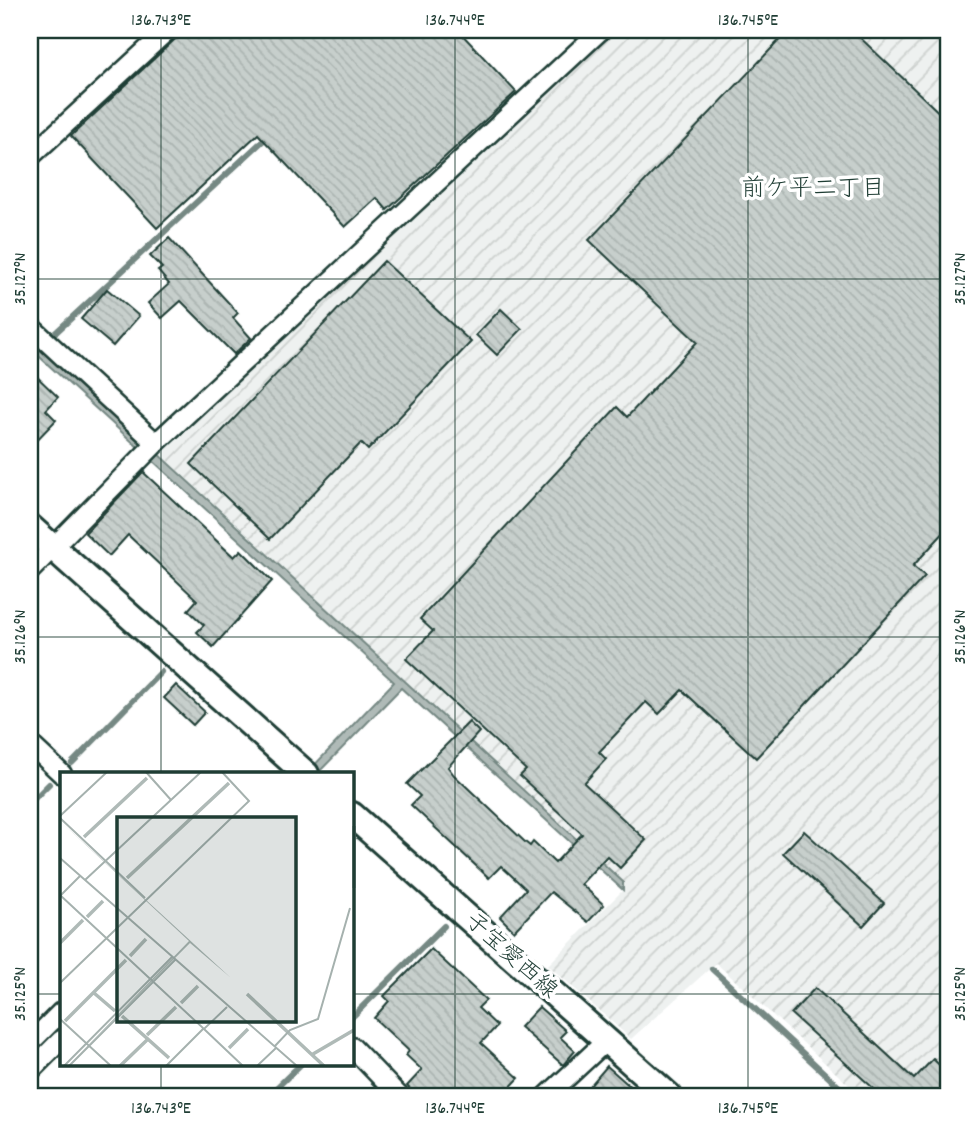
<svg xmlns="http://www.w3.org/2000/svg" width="978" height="1126" font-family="Dekko,'Klee One',sans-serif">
<defs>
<pattern id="industrial-furrows" width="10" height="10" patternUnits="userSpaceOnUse" patternTransform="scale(1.75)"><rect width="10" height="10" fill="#eef1f0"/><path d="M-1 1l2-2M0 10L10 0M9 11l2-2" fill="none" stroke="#ccd0ce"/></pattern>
<pattern id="building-back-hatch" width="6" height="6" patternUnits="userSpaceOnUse" patternTransform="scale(1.75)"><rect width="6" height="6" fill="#c7cfcc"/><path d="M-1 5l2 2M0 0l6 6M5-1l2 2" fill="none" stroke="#aab3b0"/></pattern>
</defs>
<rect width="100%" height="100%" fill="#fff"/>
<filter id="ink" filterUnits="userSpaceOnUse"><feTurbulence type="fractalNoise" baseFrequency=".0143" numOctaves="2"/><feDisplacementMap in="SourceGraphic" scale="14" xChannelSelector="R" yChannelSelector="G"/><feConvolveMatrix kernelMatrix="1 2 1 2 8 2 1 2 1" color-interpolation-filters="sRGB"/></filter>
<g filter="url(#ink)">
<path fill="url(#industrial-furrows)" d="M616,30h332v1066h-87l-145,-133 -85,76 -83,-74 75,-75v-8l-464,-429z"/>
<path fill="#afbab7" stroke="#758883" stroke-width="2" d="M30,336l593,546v8l-222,-202 -84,86h-11l88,-92 -364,-334z"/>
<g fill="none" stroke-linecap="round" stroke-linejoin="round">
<g stroke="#758883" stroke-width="6">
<path d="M53,335l215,-199"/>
<path d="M72,763l89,-91"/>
<path d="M30,803l19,-19"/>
<path d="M712,969l137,127"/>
<path d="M352,1017l92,-91"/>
<path d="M268,1096l32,-31"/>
</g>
</g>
<g fill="url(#building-back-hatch)" stroke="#1f3d34" stroke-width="2">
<path d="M185,30h273l58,62 -129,118 -10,-12 -32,29 -87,-93 -101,94 -86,-92z"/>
<path d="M789,30h63l96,91v407l-35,38 12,10 -169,182 -74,-68 -23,24 -13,-12 -47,50 7,7 -22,24 62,57 -26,28 -13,-12 -26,28 23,21 -16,17 -37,-30 -37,39 -14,-14 26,-28 -25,-23 -12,12 -78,-73 9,-9 -13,-12 62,-62 10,10 -31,35 6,8 71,67 5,4 3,-4 22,21 27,-29 -62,-58 6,-6 -120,-111 27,-28 -13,-12 197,-212 10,10 70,-75 -108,-102z"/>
<path d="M169,238l69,75 -5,5 18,20 -17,16 -53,-53 -19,17 -14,-15 21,-19 -11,-13 4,-3 -12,-12z"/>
<path d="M384,261l87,81 -103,108 -7,-7 -91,96 -79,-75z"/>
<path d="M107,289l32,27 -26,30 -32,-27z"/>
<path d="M501,309l21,20 -25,26 -21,-20z"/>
<path d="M30,370l28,27 -12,13 10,10 -26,27z"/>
<path d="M143,472l91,85 7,-7 31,31 -59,66 -16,-15 7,-7 -16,-15 9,-10 -69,-65 -19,21 -24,-23z"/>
<path d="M176,685l29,27 -12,13 -29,-27z"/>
<path d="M804,831l80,72 -21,23 -80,-73z"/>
<path d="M431,949l55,51 -8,8 19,18 -16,17 38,35 -17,18h-85l-10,-10 15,-16 -16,-15 3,-4 -35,-33 15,-17 -5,-5z"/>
<path d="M815,988l99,91 19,-20 15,14v23h-66l-91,-82z"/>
<path d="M539,1007l27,24 -6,6 15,14 -12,14 -43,-38z"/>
<path d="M607,1066l34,30h-41l-11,-9z"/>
</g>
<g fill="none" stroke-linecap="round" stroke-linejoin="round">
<defs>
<g id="minor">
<path d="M30,157l138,-127"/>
<path d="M30,326l126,117"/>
<path d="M30,571l126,-128 445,-413"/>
<path d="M30,744l32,30"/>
<path d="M30,1043l31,-31"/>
<path d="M352,1047l47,49"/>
<path d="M30,1071l31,-31"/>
<path d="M547,1096l58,-54"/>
</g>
<g id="secondary">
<path d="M30,527l276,247"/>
<path d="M352,815l317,281"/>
</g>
</defs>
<use href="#minor" stroke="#1f3d34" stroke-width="23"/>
<use href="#secondary" stroke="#1f3d34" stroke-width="30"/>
<use href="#minor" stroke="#fff" stroke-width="18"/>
<use href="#secondary" stroke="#fff" stroke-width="24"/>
</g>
</g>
<path fill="none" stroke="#1f3d34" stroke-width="2" stroke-opacity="0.45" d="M161,30v744M455,30v1066M748,30v1066M30,279h918M30,637h918M30,994h31M352,994h596M161,1065v31"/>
<g text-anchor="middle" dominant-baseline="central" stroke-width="7" stroke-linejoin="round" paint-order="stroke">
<g font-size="23" fill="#1f3d34" stroke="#fff">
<text transform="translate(510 957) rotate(42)">子宝愛西線</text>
</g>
<g font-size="24" fill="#1f3d34" stroke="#fff">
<text x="813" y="190">前ケ平二丁目</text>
</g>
</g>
<g transform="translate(60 772)">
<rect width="294" height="294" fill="#fff"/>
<path d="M0,49l171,157 -41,-35 -122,123 121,-125z" fill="#afbab7"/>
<path fill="none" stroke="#afbab7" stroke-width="3.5" d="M294,54v62M24,65l63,-59M67,106l102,-95M27,145l16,-16M0,171l23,-23M70,184l16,-17M34,221l21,18M187,222l77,72M121,231l17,-17M62,244l47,42M5,249l61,-61M87,263l29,-28M169,276l19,-19M253,282l41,-24M60,294l27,-26"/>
<path fill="none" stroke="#a5b1ae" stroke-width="2" d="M86,0l25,28M0,44l47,-44M0,46l85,80M0,86l237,208M25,108l116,-108M0,123l144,134 23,-22M0,124l20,-20M0,211l189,-182 -27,-29M0,247l51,47M144,257l39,37M214,275l16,-17 28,-11 32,-111M4,294l108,-109M9,294l106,-106M106,294l37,-37M197,294l19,-18"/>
<path fill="#1f3d34" fill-opacity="0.15" stroke="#1f3d34" stroke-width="3.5" d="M57,45h179v205h-179z"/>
<rect width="294" height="294" fill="none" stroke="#1f3d34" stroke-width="3.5"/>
</g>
<rect width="978" height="1126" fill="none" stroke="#fff" stroke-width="77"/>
<rect x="38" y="38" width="902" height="1050" fill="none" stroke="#1f3d34" stroke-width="2.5"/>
<g font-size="18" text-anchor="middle" fill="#1f3d34">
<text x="161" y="25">136.743°E</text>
<text x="455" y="25">136.744°E</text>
<text x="748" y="25">136.745°E</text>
<text transform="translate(19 279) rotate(-90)" y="6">35.127°N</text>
<text transform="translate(959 279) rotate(-90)" y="6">35.127°N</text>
<text transform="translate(19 637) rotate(-90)" y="6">35.126°N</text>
<text transform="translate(959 637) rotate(-90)" y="6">35.126°N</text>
<text transform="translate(19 994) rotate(-90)" y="6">35.125°N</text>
<text transform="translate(959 994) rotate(-90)" y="6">35.125°N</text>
<text x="161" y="1113">136.743°E</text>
<text x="455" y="1113">136.744°E</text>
<text x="748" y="1113">136.745°E</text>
</g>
</svg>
